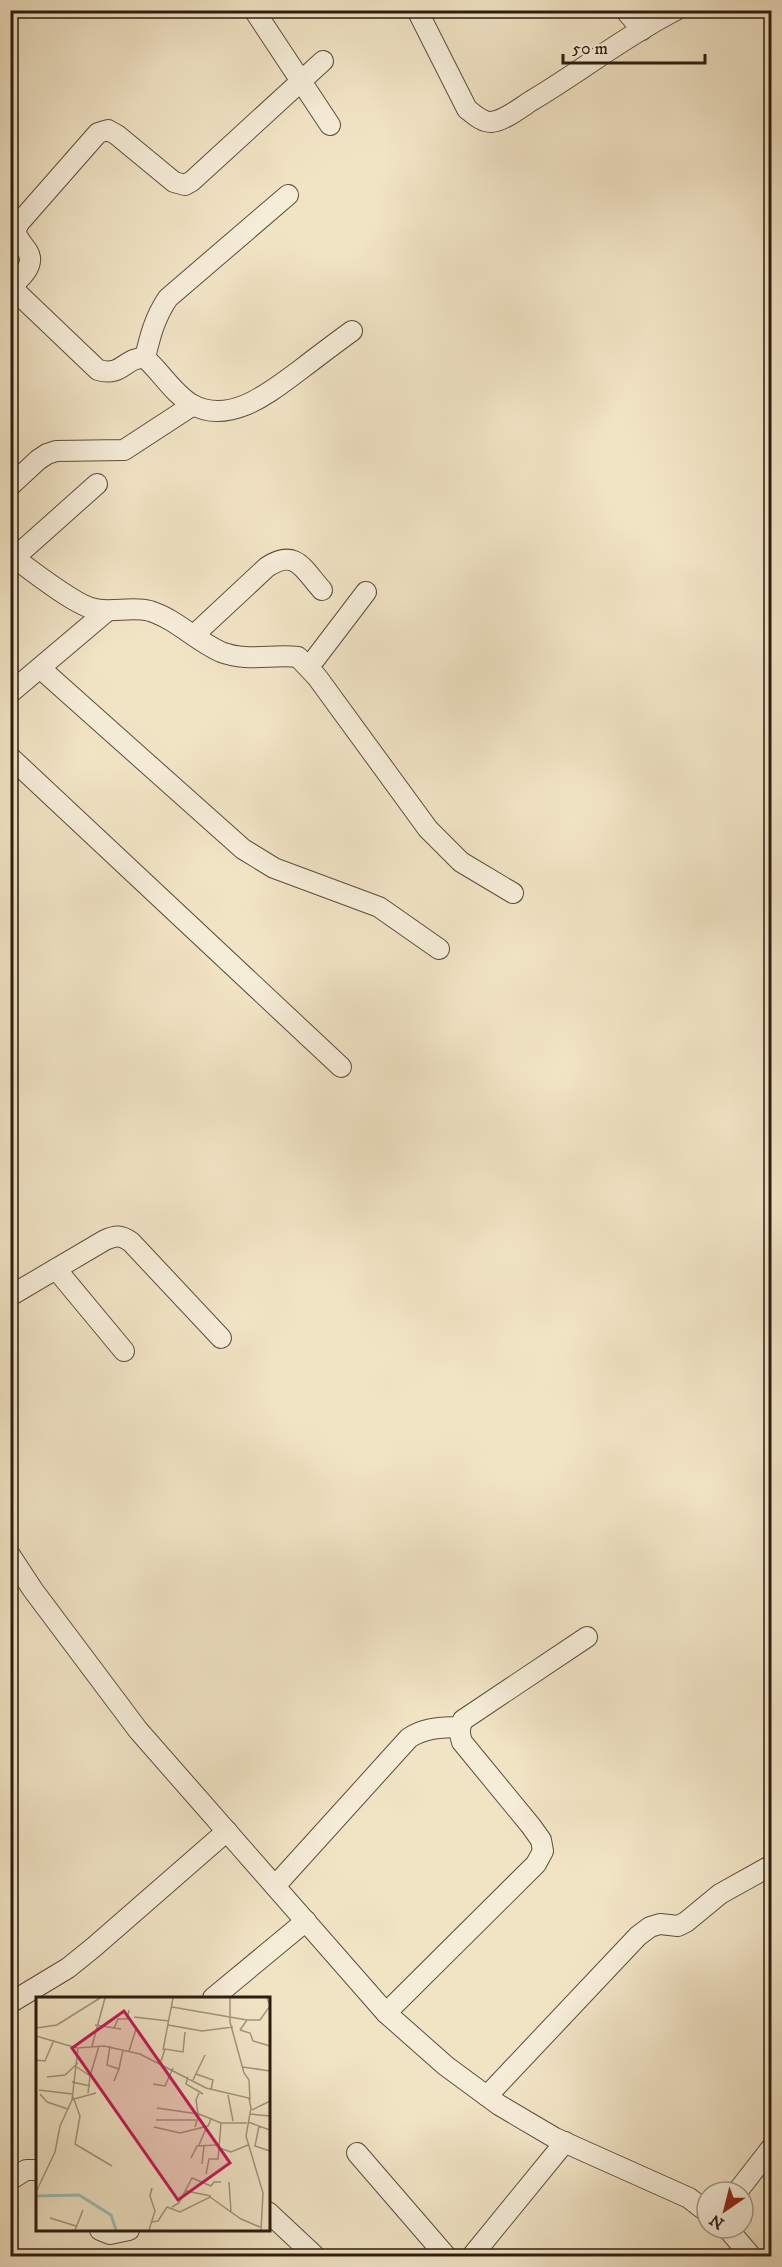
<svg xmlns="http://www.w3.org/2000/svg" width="782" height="2267" font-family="'IM FELL DW Pica',serif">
<rect width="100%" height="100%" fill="#f1e4c5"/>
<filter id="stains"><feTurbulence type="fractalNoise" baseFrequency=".00333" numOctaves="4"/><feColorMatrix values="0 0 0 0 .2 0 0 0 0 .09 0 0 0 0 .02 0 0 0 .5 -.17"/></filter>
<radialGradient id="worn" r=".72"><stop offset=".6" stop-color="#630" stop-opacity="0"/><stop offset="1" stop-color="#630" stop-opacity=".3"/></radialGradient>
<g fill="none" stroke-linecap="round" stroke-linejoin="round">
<defs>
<g id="street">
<path d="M254,10l76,115"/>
<path d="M417,10l50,99c7,5 14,13 24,13 13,-1 29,-14 40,-21 49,-29 94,-65 145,-91"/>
<path d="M625,10l17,20"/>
<path d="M11,287l87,83c25,7 26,-13 47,-12 16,14 28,35 46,46 39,22 79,-12 109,-34 17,-13 34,-26 52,-39"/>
<path d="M10,288c9,-9 26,-22 18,-36 -5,-8 -10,-12 -13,-21l4,-8 79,-90 10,-3 9,5 57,47 11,3 7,-4 131,-120"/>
<path d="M145,358c5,-22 10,-41 23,-60l120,-103"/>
<path d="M10,486l28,-26 9,-6 9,-3 68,-1 69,-45"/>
<path d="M10,555c19,13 65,51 85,54 18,4 37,-3 55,2 26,8 46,30 71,41 26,10 51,2 77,5l19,20 111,152 33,33 52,31"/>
<path d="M14,558l83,-74"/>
<path d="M194,635l73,-68c29,-19 36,2 55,23"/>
<path d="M308,665l7,-6 51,-67"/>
<path d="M40,668l203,181 31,19 105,39 60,42"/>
<path d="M10,693l97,-82"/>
<path d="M10,757l331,310"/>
<path d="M56,1269l68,82"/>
<path d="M10,1296l95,-56c11,-5 16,-5 26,2l90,96"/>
<path d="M10,1555l23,35 105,140 248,283 60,53 53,39 56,33 134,60 18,14"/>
<path d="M275,1886l134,-148c16,-11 32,-10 51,-11"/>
<path d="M213,1998l93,-77"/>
<path d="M10,2003l58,-35 26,-21 133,-116"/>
<path d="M386,2013l150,-149 7,-13 -2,-11 -10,-14 -69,-84c-3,-9 -3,-14 1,-22l124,-83"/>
<path d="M487,2096l151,-160 12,-9 10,-3 18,2 8,-4 34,-28 52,-29"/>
<path d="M357,2153l89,103"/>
<path d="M10,2180l16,-10h12"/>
<path d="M737,2192l35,-45"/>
<path d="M268,2212l47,44"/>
<path d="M727,2228l24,28"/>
<path d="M100,2230l10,4 19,-4"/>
<path d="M472,2256l93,-114"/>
</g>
</defs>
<use href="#street" stroke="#5d4e3c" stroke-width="22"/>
<use href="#street" stroke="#f6edd9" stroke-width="20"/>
</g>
<g transform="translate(36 1997)">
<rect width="234" height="234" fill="#f1e4c5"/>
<path fill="none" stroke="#9bbeb9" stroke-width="3" d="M0,199l43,-1 32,20 5,15"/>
<path fill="none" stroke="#a2947c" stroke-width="1.5" d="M194,1v24l14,51 5,7 1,20M136,10l75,13M98,20l35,4M59,28l26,4M132,28l34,6 31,-4M0,31l21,-3 43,-27M78,31l4,-9h9l2,-9M204,33l7,-10h13l10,-14 -3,-8M204,33l10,3 3,8 17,5M0,39l41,12 27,-2 36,8 66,34 43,10 2,10 -5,28 17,57 -2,37M56,49l13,-48M74,49l-3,19 12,4 -5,12M127,53l10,-52M93,54l7,-22M0,63l9,1 9,-21M125,64l4,-12 18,3 2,-20M41,70l13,9 -2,17M207,70l27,4M83,72l4,-19M160,77l17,6 -2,10M54,79l9,-30M11,80l18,-2 13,-12M152,80l-2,7 17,10M157,83l12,-25M36,85l18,4M117,87l12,2 8,-18M3,93l33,4M4,97l7,8 21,7M192,98l5,26M37,100l7,19 -5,28 37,22M38,102l22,-6M121,111l41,6M216,113l18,-9M162,117l-2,-14 3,-7M214,117l20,2M120,123h40M212,125l22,8M223,129l-4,20 15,5M118,130l26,6 28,-7 3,-7M159,130l4,-13 22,9h26M163,148l8,-19M183,151l12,4 17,-7M155,161l6,-12 19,-1M166,167l2,-18M170,177l3,-15h9l3,-36M193,185l2,30M150,194l25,5M0,195l19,-40 5,-26 12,-26 6,-52M136,210l7,-4 13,-25 19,8 3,-4h7M14,221l26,8M116,225l6,-1 9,-14 13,5 30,-15 31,22 19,8M39,233l8,-20M113,233l6,-19 -5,-15 2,-8"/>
<path fill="#c2185b" fill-opacity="0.15" stroke="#c2185b" stroke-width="3" d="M88,14l106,152 -52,37 -106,-152z"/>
<rect width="234" height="234" fill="none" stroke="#2c1c0f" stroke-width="3"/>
</g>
<rect width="782" height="2267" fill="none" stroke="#f1e4c5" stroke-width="36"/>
<rect x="12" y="12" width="758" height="2243" fill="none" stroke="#2c1c0f" stroke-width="3"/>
<rect x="18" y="18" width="746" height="2231" fill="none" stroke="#2c1c0f" stroke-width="1.5"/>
<g transform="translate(725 2210) rotate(215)"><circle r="28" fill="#f6edd9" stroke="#a59988" stroke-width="1.5"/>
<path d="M0-4.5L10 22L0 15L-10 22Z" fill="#8f2418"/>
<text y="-9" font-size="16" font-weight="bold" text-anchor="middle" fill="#2c1c0f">N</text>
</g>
<path d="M563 54v9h142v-9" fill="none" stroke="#2c1c0f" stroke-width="3"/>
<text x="572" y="54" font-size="18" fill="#2c1c0f" stroke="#f6edd9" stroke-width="4.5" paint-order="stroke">50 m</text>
<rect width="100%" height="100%" filter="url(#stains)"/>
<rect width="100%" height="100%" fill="url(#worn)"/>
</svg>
